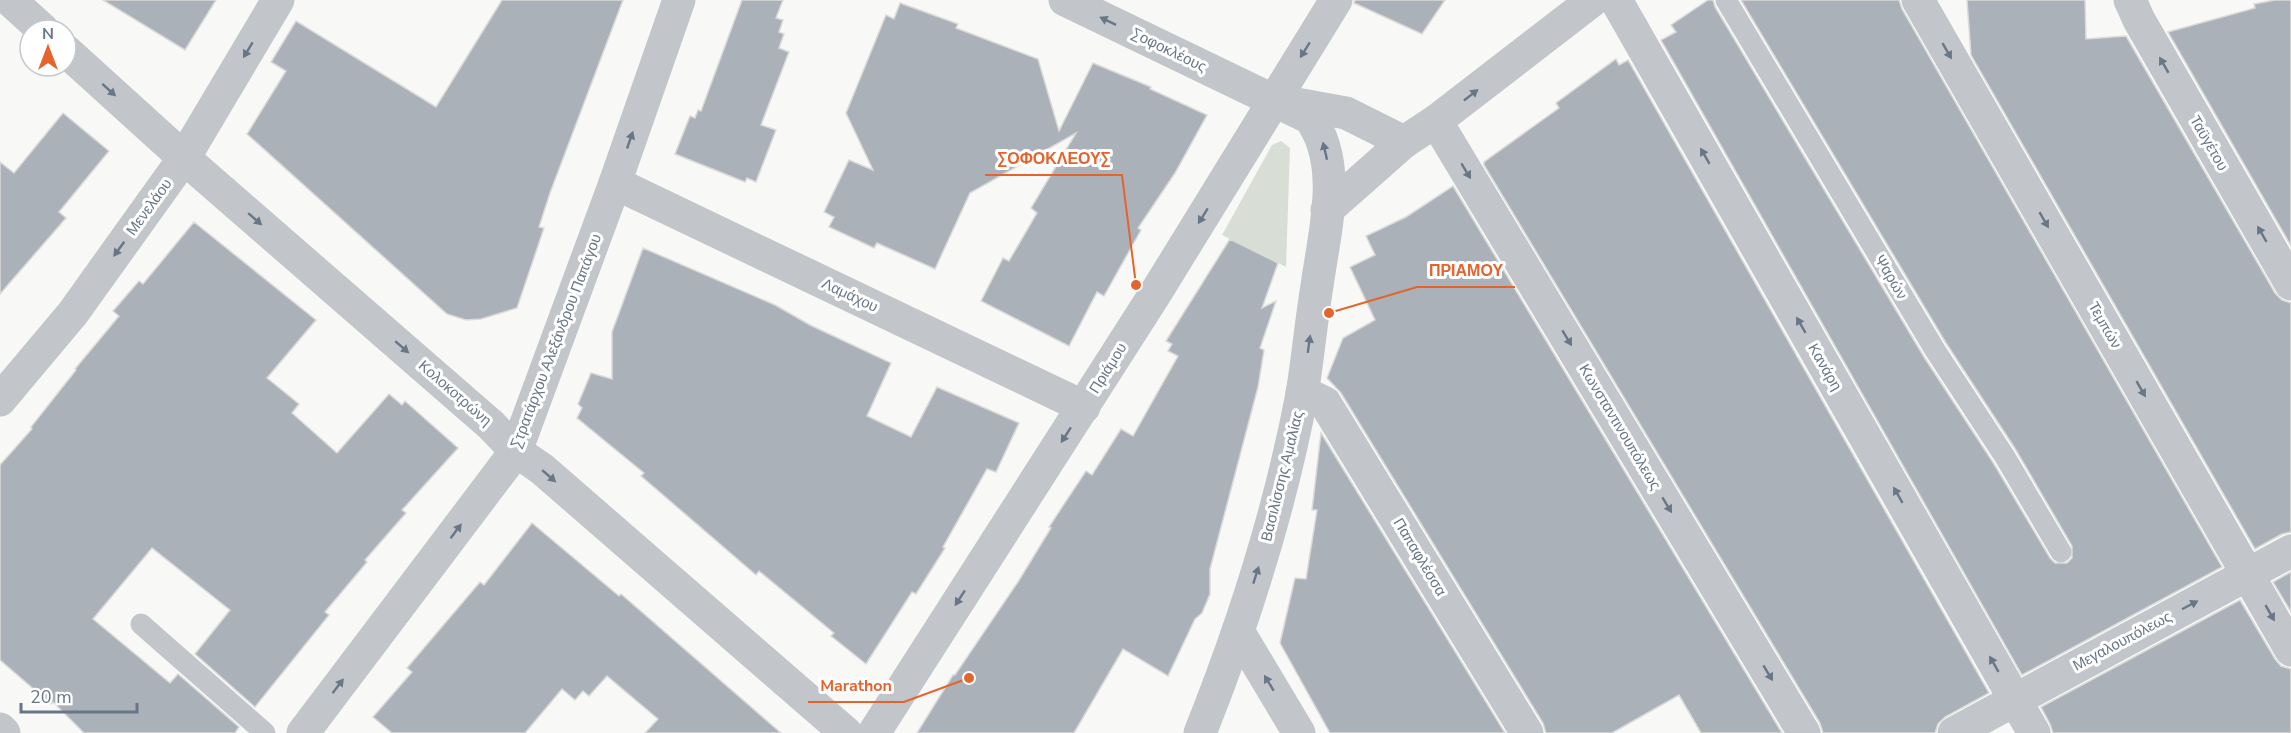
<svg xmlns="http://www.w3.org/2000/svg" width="2291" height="733" font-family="'Nunito Sans',sans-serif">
<rect width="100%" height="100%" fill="#f8f9f6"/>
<path fill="#d8ded5" d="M1281,141l9,7 -4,119 -64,-32 50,-90z"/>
<g fill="#aab1b8" stroke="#dadad8" stroke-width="1.5">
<path d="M103,0h113l-31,50z"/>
<path d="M502,0h121l-73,193 -11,34 5,1 -27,80 -36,11 -15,1 -19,-6 -200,-180 39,-63 -15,-9 25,-41 140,86z"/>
<path d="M742,0h41l-7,18 7,2 -4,12 5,2 -5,14 10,4 -28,73 15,5 -20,52 -9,-4 -2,4 -70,-28 15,-38 5,2 3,-8 3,1z"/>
<path d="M1355,0h90l-23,34 -68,-31z"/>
<path d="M1708,0h5l2,7 209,350 70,107 56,94 5,5h12l5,-5v-12l-56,-96 -70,-107 -205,-343h158l3,9 320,558 -200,108 -361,-635 15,-8 -5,-7z"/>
<path d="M1967,0h118l1,39 40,-3 149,257 7,7 9,3v229l-9,2 -27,15 -284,-494z"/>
<path d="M2275,0h16v246l-123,-214 87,-24 -1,-4z"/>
<path d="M900,3l58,21 -2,4 82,31 21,72 34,-68 58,24 -1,2 57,26 -32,58 -37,55 3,2 -37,66 -7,-4 -28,54 -88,-45 22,-43 6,3 28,-48 -6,-5 45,-75 -106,60 -35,76 -58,-26 -3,5 -45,-21 5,-10 -10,-5 25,-52 24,10 -27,-57 40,-98 8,4z"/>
<path d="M1616,59l3,6 9,-5 361,633 -44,24 -7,7 -3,9h-112l-3,-10 -336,-558v-3l75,-54 -3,-5z"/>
<path d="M63,113l46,38 -50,61 7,6 -66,76v-132l14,11z"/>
<path d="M1453,186l329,547h-81l-22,-38 -67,38h-66l-3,-10 -202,-330 -14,-15 16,-40 32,-18 -25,-53 25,-12 -9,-19 40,-19z"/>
<path d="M194,222l122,98 -49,58 32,26 -7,9 45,40 52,-59 13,11 3,-4 53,47 -56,62 4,3 -41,47 2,2 -42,50 4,3 -74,92 -60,-53 35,-44 -78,-62 -59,71 77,64 8,-9 61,53 -4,6h-151l-31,-31 -2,2 -51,-44v-195l32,-36 -1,-2 45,-57 -1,-1 44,-53 -6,-5 26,-30 4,3z"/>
<path d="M1230,239l48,24 -16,45 14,-7 -16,47 4,2 -6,37 -48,182v25l-8,19 -7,6 -27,57 -45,-27 -49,84h-157l36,-58h2l63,-93 33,-54 -2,-1 37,-56 6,4 29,-46 12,7 45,-80 -10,-5 4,-7 -6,-3z"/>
<path d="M643,248l132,57 35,20 81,38 -24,53 44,21 26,-50 82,36 -23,49 -9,-3 -44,78 2,1 -29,46 -4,-2 -46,72 -35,-28 3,-3 -75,-62 -3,4 -115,-99 3,-3 -67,-55 5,-10 -4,-4 13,-31 21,6v-47z"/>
<path d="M1321,433l184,300h-175l-50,-90 15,-65 11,1 11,-69h-5z"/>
<path d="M532,523l87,73 2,-2 160,139h-136l13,-14 -51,-43 -18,20 -6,-5 -8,9 -13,-11 -37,44h-133l-19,-16 39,-45 -5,-4 73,-86 4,3z"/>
<path d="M2291,572v40l-18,-30z"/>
<path d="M2240,600l35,59 6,7 10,3v64h-238l-3,-9 -9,-17z"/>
</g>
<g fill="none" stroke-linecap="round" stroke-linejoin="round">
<g stroke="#c2c5ca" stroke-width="21">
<path d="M1726,0l209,350 70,107 56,95"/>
<path d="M141,624l124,109"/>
</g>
<g stroke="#c2c5ca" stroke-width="33">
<path d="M10,0l33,30"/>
<path d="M1065,0l245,118c34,47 14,115 7,168 -6,36 -9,72 -15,108 -22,116 -58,229 -102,339"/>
<path d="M1616,0l418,733"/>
<path d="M1918,0l373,650"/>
<path d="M2130,0l9,20 152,264"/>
<path d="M66,51l118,107 307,267 25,26 26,18 304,264"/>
<path d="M1436,121l368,612"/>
<path d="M615,183l469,224"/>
<path d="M1327,210l77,-68 32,-21 157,-121"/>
<path d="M1302,392l23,11 202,330"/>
<path d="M0,400l73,-87 111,-155 94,-158"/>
<path d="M1238,631l61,102"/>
<path d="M0,729l4,4"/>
<path d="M1954,733l337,-182"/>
</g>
<g stroke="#c2c5ca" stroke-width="33">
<path d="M1274,100l72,13 58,29"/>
<path d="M303,733l213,-282 99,-268 64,-183"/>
<path d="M874,733l281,-439 181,-294"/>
</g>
</g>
<defs><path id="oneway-solid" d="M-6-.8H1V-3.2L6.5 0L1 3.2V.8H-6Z" transform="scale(1.5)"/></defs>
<g fill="#687787">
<use href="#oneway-solid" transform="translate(1108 21) rotate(-154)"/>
<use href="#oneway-solid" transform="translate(248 50) rotate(121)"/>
<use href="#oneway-solid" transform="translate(1305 50) rotate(122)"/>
<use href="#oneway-solid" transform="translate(1947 51) rotate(60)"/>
<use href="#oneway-solid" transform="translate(2164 65) rotate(-120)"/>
<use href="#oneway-solid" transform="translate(109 90) rotate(42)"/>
<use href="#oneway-solid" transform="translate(1471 95) rotate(-38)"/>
<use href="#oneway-solid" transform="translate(630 140) rotate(-71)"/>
<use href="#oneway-solid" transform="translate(1325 151) rotate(-103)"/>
<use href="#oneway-solid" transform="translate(1705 156) rotate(-120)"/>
<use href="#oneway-solid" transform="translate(1466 171) rotate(59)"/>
<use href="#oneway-solid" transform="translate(1203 216) rotate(122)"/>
<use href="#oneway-solid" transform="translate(255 219) rotate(41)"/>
<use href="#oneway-solid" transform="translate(2044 220) rotate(60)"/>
<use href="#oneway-solid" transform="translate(2262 234) rotate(-120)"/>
<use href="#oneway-solid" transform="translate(119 249) rotate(126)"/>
<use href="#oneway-solid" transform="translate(1801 325) rotate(-120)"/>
<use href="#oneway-solid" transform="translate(1567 338) rotate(59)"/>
<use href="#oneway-solid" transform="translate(1309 344) rotate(-82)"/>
<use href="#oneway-solid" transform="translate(402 347) rotate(41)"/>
<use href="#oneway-solid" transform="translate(2141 389) rotate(60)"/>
<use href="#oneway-solid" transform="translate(1066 435) rotate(123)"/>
<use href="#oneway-solid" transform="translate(549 476) rotate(41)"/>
<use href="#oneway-solid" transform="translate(1898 495) rotate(-120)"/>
<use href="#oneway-solid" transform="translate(1667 505) rotate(59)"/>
<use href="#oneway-solid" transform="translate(456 531) rotate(-53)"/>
<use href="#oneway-solid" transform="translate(1256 575) rotate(-72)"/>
<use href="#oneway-solid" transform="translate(960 598) rotate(123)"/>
<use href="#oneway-solid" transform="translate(2190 605) rotate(-28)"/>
<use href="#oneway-solid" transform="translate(2270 613) rotate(60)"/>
<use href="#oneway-solid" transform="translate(1994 664) rotate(-120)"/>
<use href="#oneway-solid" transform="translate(1768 673) rotate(59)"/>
<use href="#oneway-solid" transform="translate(1269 683) rotate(-121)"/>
<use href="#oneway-solid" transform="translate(338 686) rotate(-53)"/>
</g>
<g text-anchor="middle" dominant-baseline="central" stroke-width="6" stroke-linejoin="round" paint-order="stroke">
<g font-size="15" fill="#687787" stroke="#fff">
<text transform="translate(1169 50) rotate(26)">Σοφοκλέους</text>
<text transform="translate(2209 143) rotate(60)">Ταϋγέτου</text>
<text transform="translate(149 207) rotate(-54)">Μενελάου</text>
<text transform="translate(1891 277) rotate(59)">Ψαρών</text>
<text transform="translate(850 295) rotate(25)">Λαμάχου</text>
<text transform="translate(2105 325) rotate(60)">Τεμπών</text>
<text transform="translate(556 341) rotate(-69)">Στρατάρχου Αλεξάνδρου Παπάγου</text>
<text transform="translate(1825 367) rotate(60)">Κανάρη</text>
<text transform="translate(1108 368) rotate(-58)">Πριάμου</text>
<text transform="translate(455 393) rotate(41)">Κολοκοτρώνη</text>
<text transform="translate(1620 427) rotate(59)">Κωνσταντινουπόλεως</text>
<text transform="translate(1282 476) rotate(-76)">Βασιλίσσης Αμαλίας</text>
<text transform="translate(1420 557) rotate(59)">Παπαφλέσσα</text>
<text transform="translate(2122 641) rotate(-28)">Μεγαλουπόλεως</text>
</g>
</g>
<path fill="none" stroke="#e3642c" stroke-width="2" d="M1136 285L1122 175H985M1329 313L1417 287H1515M969 678L904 702H808"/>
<g fill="#e3642c" stroke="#fff" stroke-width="2">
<circle cx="1136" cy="285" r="6"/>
<circle cx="1329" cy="313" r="6"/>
<circle cx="969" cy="678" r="6"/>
</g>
<g font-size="16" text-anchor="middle" font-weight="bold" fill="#e3642c" stroke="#fff" stroke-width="6" stroke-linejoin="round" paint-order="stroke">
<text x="1054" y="164">ΣΟΦΟΚΛΕΟΥΣ</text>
<text x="1466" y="276">ΠΡΙΑΜΟΥ</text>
<text x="856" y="691">Marathon</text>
</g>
<g transform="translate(48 48)"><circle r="28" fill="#ffffff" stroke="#c3c9cf" stroke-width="1.5"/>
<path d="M0-4.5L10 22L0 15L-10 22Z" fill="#e3642c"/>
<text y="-9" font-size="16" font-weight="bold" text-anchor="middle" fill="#687787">N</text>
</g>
<path d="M21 703v9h116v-9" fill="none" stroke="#687787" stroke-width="3"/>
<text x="30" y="703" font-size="18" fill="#687787" stroke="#ffffff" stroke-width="4.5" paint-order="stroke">20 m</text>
</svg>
